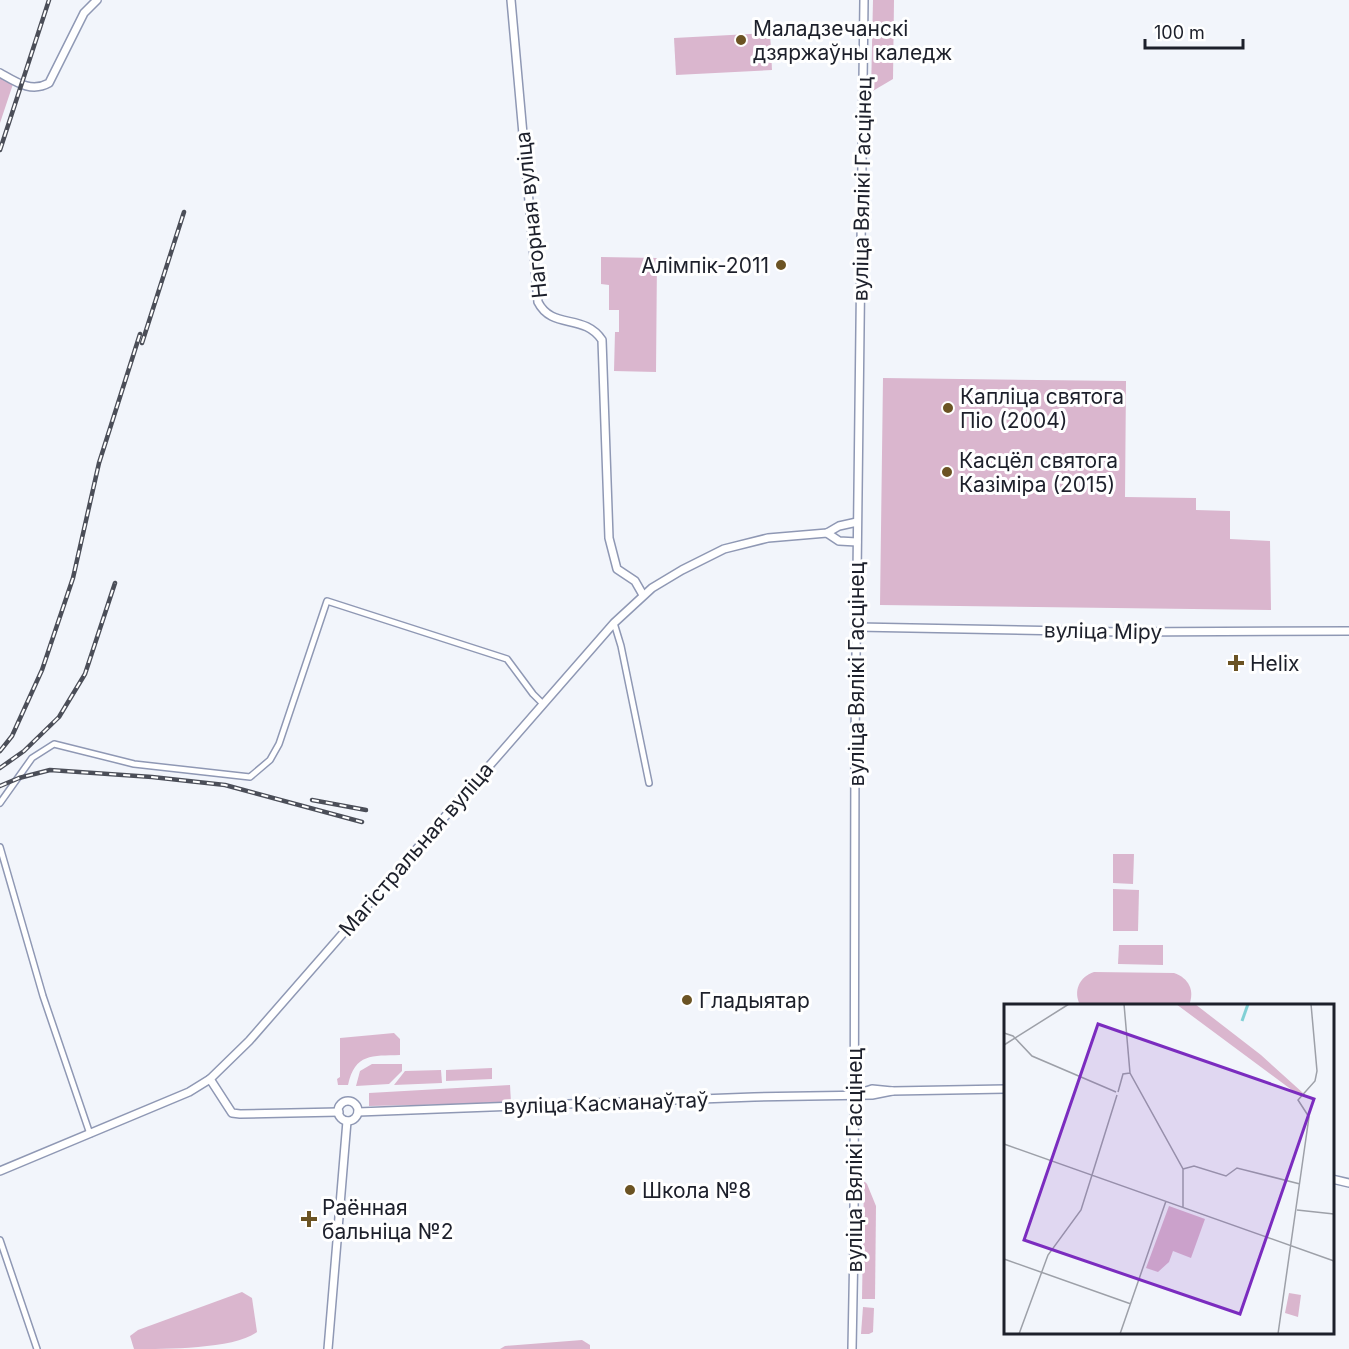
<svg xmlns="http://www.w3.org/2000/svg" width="1349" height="1349" font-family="Inter,sans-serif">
<rect width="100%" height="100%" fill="#f2f5fb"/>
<g fill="#dab6ce">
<path d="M873,0h21l-1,79 -22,13z"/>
<path d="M770,33l2,37 -96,5 -2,-37z"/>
<path d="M0,73l14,8 -14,42z"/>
<path d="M601,257l56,1 -1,114 -42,-1 1,-39h4v-22h-10v-25l-8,-1z"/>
<path d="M883,378l243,3 -1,116 71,1v12l34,1v28l40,2 1,69 -391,-5z"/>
<path d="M1113,854h21l-1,30 -20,-1z"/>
<path d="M1113,889l26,1 -1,41h-25z"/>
<path d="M1119,945h44v20l-45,-1z"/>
<path d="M1094,972l80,1c15,5 21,18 15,32h-109c-7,-14 -1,-28 14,-33z"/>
<path d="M394,1033l6,6v16c-28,1 -45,-2 -52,30h-10l-1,-6 3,-2v-39z"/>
<path d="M372,1064h30v7l-13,13 -33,2 4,-15z"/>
<path d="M492,1068v11l-46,2v-11z"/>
<path d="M441,1070l1,13 -48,2 11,-14z"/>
<path d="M510,1085l1,18 -142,3v-13z"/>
<path d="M864,1181l3,3 9,22 -1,93h-13z"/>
<path d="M242,1292l10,6 5,34c-22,17 -91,17 -123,17l-4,-13 8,-6z"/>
<path d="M863,1307l11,1 -1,24 -4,2h-8z"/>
<path d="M582,1340l8,5v4h-90l5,-3z"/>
</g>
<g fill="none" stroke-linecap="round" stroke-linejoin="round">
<defs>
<g id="street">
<path d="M614,623l7,23 28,137"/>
<path d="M0,803l32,-45 22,-14 80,20 116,13 20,-17 9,-16 48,-143 180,58 26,35 10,10"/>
<path d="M0,847l43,149 47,138"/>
<path d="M0,1240l37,109"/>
</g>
<g id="secondary">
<path d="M511,0l27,302c14,28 46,11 64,38l7,198 8,31 18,12 8,14"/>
<path d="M0,73c16,9 31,20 49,10l35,-70 13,-13"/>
<path d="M827,533l12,8 18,1"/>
<path d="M857,627l264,5 228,-1"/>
<path d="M210,1079l22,34 8,1 99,-2"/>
<path d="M860,1093l12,-4 20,2 114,-2"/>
<circle cx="348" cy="1111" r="10"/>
<path d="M358,1112l396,-15 118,-2 20,-4"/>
<path d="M0,1171l189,-79 21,-13 39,-38 365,-418 38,-35 30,-18 42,-21 44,-11 59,-5 12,-7 18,-4"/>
<path d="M1332,1179l17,4"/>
<path d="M328,1349l19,-228"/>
<path d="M852,1349l2,-106 1,-504 9,-739"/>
</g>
</defs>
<use href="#street" stroke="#8f98b4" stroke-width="8"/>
<use href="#secondary" stroke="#8f98b4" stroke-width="10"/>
<use href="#street" stroke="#fff" stroke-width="5"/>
<use href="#secondary" stroke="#fff" stroke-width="7"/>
<defs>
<g id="rail">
<path d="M0,150l49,-150"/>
<path d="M142,343l42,-131"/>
<path d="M0,751l12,-15 30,-66 31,-92 26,-115 41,-129"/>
<path d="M0,768l24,-17 35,-34 26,-43 30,-91"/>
<path d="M0,786l19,-8 31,-8 102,7 73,8 137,37"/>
<path d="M312,800l54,10"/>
</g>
</defs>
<use href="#rail" stroke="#4b4e58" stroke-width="4.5"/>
<use href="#rail" stroke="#fff" stroke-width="2" stroke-dasharray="7" stroke-linecap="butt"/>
</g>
<g fill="#6b5323" stroke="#fff" stroke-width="2">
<circle cx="741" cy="40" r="6"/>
<circle cx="781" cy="265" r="6"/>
<circle cx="948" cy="408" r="6"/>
<circle cx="947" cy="472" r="6"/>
<path d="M1233 654h6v6h6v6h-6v6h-6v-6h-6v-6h6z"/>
<circle cx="687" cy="1000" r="6"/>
<circle cx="630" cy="1190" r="6"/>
<path d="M306 1210h6v6h6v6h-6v6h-6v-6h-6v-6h6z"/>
</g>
<g text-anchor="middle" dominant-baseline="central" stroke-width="6" stroke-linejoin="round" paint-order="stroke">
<g font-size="21" fill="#1d202b" stroke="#fff" text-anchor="start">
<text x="753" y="28">Маладзечанскі<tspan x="753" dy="24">дзяржаўны каледж</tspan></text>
<text x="769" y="265" text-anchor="end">Алімпік-2011</text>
<text x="960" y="396">Капліца святога<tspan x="960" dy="24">Піо (2004)</tspan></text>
<text x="959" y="460">Касцёл святога<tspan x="959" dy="24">Казіміра (2015)</tspan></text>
<text x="1250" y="663">Helix</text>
<text x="699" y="1000">Гладыятар</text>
<text x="642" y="1190">Школа №8</text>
<text x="322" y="1207">Раённая<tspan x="322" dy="24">бальніца №2</tspan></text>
</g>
<g font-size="21" fill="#1d202b" stroke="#fff">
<text transform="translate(862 189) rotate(-89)">вуліца Вялікі Гасцінец</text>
<text transform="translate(531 215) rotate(-96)">Нагорная вуліца</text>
<text transform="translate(1103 631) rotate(1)">вуліца Міру</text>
<text transform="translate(856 674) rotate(-90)">вуліца Вялікі Гасцінец</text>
<text transform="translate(416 849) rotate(-49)">Магістральная вуліца</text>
<text transform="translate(606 1103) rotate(-2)">вуліца Касманаўтаў</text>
<text transform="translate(854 1160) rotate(-90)">вуліца Вялікі Гасцінец</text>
</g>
</g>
<g transform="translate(1004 1004)">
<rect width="330" height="330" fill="#f2f5fb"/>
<path d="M172,0h19l66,51 42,38 -3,3zM165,202l36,13 -14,39 -18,-7 -4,11 -11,10 -12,-4zM285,289l12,2 -3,22 -13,-4z" fill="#dab6ce"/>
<path fill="none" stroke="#81d0d5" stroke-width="3" d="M238,17l6,-17"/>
<path fill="none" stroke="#9da0a8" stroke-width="1.5" d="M120,0l6,69 53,96v38M0,29l9,3 19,20 84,36M0,41l65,-41M114,88l5,-18 7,-1M0,140l330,117M179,165l11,-3 32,10 11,-8 63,16M88,171l25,-80M293,206l37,4M0,255l127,45M15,330l29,-79 33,-45 11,-35M116,330l46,-133M274,330l31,-217 -11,-17 17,-19 2,-10 -6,-67"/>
<path fill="#7b2cbf" fill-opacity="0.15" stroke="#7b2cbf" stroke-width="3" d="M94,20l216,75 -74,215 -216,-74z"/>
<rect width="330" height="330" fill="none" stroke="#1d202b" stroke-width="3"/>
</g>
<path d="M1145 39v9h98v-9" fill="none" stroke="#1d202b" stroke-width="3"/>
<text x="1154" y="39" font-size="18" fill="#1d202b" stroke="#ffffff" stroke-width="4.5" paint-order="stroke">100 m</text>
</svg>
